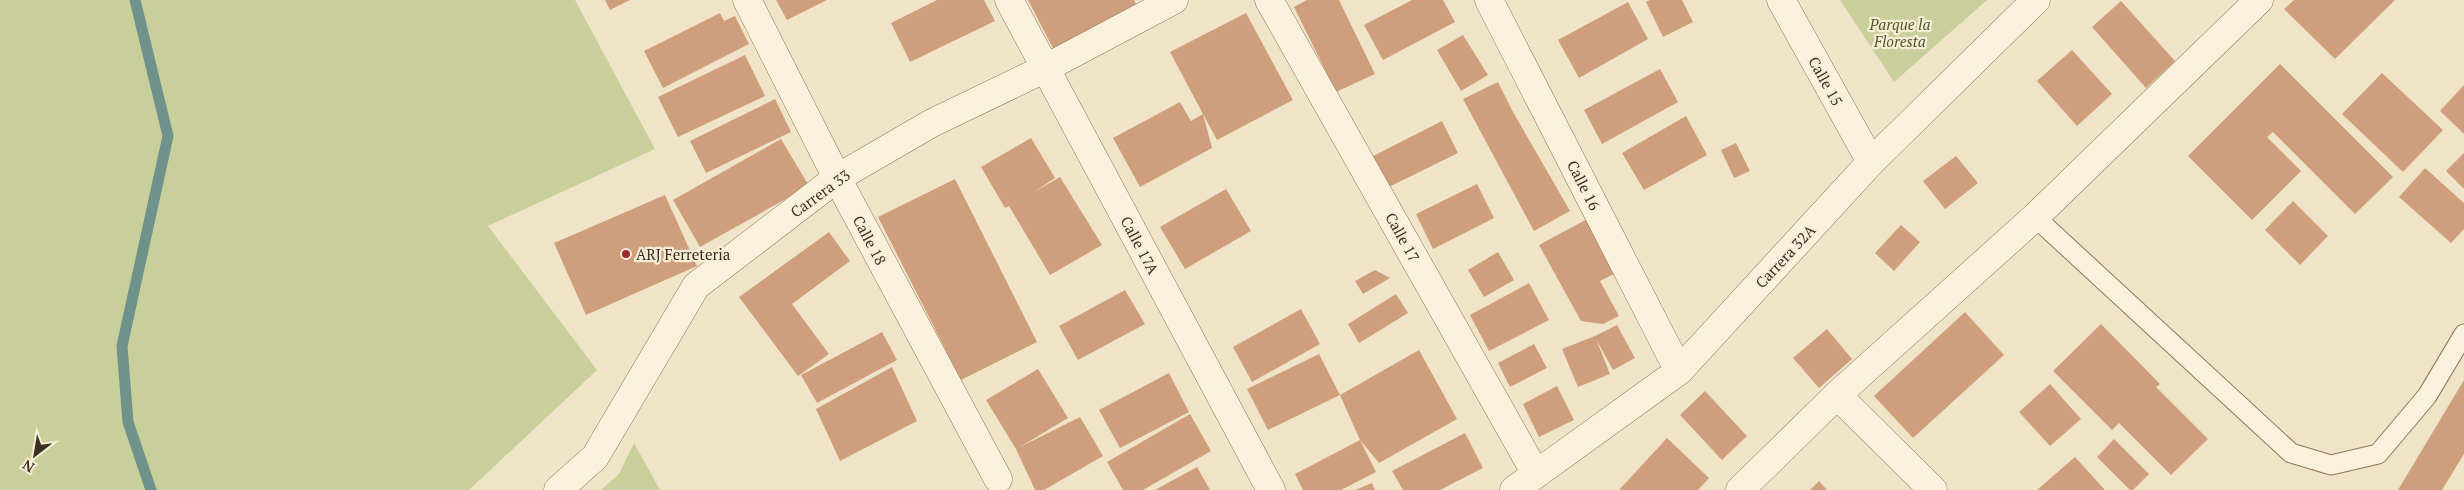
<svg xmlns="http://www.w3.org/2000/svg" width="2464" height="490" font-family="'PT Serif',serif">
<rect width="100%" height="100%" fill="#f0e4c8"/>
<g fill="#c9cf9b">
<path d="M0,0h575l80,149 -167,77 109,144 -128,120h-469z"/>
<path d="M1840,0h147l-93,82z"/>
<path d="M634,443l26,47h-59l18,-16z"/>
</g>
<g fill="none" stroke-linecap="round" stroke-linejoin="round">
<path stroke="#6f938a" stroke-width="11" d="M135,0l33,136 -46,210 6,76 23,68"/>
</g>
<g fill="#cf9f7d">
<path d="M605,0h25l-20,10z"/>
<path d="M776,0h51l-40,20z"/>
<path d="M937,0h47l11,21 -85,41 -19,-39z"/>
<path d="M1028,0h106l6,11 -84,43z"/>
<path d="M1307,0h32l36,74 -39,18 -42,-85z"/>
<path d="M1412,0h31l12,22 -72,38 -19,-35z"/>
<path d="M1650,0h32l11,22 -30,15 -17,-35z"/>
<path d="M2294,0h101l-60,59 -51,-50z"/>
<path d="M2121,1l54,60 -29,27 -54,-61z"/>
<path d="M1628,2l20,37 -69,39 -21,-38z"/>
<path d="M720,13l4,8 11,-5 14,28 -86,44 -19,-37z"/>
<path d="M1246,13l47,87 -76,40 -14,-26 9,34 -72,39 -27,-49 67,-36 11,19 12,-7 -33,-62z"/>
<path d="M1463,35l25,40 -27,16 -24,-41z"/>
<path d="M2072,50l40,44 -35,32 -40,-45z"/>
<path d="M745,55l20,41 -87,41 -20,-40z"/>
<path d="M2280,64l113,113 -38,37 -82,-82 -6,5 34,34 -49,49 -64,-64z"/>
<path d="M1660,69l18,33 -76,42 -18,-34z"/>
<path d="M2382,73l61,57 -40,42 -61,-58z"/>
<path d="M1498,82l15,30 57,99 -36,20 -71,-132z"/>
<path d="M2464,85v49l-24,-23z"/>
<path d="M775,99l16,33 -85,41 -16,-32z"/>
<path d="M1686,116l21,39 -63,35 -22,-37z"/>
<path d="M1442,121l16,32 -69,34 -16,-31z"/>
<path d="M1031,138l24,40 -21,14 26,-15 42,68 -52,30 -41,-69 -4,2 -24,-41z"/>
<path d="M781,139l28,47 -109,61 -27,-47z"/>
<path d="M1736,143l14,28 -16,7 -13,-28z"/>
<path d="M2464,153v36l-18,-18z"/>
<path d="M1956,156l22,27 -33,26 -22,-28z"/>
<path d="M2425,168l39,35v26l-13,14 -52,-46z"/>
<path d="M955,179l82,163 -76,38 -83,-163z"/>
<path d="M1477,184l17,34 -61,31 -17,-35z"/>
<path d="M1226,189l25,42 -66,38 -25,-42z"/>
<path d="M665,195l32,71 -111,49 -32,-72z"/>
<path d="M2293,201l35,35 -28,29 -35,-35z"/>
<path d="M1589,218l29,54 -18,9 19,35 -16,8 -22,-3 -42,-76z"/>
<path d="M1901,225l19,17 -26,29 -19,-18z"/>
<path d="M829,232l21,29 -58,43 37,50 -31,22 -59,-79z"/>
<path d="M1498,252l16,28 -30,17 -16,-27z"/>
<path d="M1375,270l15,8 -27,16 -8,-13z"/>
<path d="M1529,283l20,37 -60,31 -19,-36z"/>
<path d="M1125,290l20,34 -67,36 -19,-34z"/>
<path d="M1396,294l12,19 -49,30 -11,-19z"/>
<path d="M1301,309l19,35 -68,38 -19,-35z"/>
<path d="M1965,312l39,43 -91,83 -39,-42z"/>
<path d="M2101,324l59,60 -4,3 52,52 -37,36 -52,-52 -7,7 -59,-59z"/>
<path d="M1617,325l18,33 -22,12 -17,-31 14,35 -32,13 -16,-38 33,-13z"/>
<path d="M1827,329l25,30 -33,29 -26,-30z"/>
<path d="M882,332l15,28 -80,43 -16,-28z"/>
<path d="M1534,344l13,24 -37,19 -12,-24z"/>
<path d="M1419,350l38,69 -78,44 -19,-23 16,32 -35,18h-38l-8,-16 65,-34 -20,-45z"/>
<path d="M1319,354l21,41 -72,35 -21,-41z"/>
<path d="M892,367l25,54 -77,40 -24,-52z"/>
<path d="M1038,369l30,49 -48,29 60,-30 23,39 -59,34h-9l-19,-41 -30,-49z"/>
<path d="M1169,373l20,39 -69,36 -21,-38z"/>
<path d="M2464,380v74l-22,36h-44z"/>
<path d="M2050,384l31,35 -31,27 -31,-34z"/>
<path d="M1557,386l17,34 -35,17 -16,-33z"/>
<path d="M1705,391l42,45 -25,24 -42,-45z"/>
<path d="M1190,414l21,37 -68,39h-20l-16,-28z"/>
<path d="M1465,433l18,35 -43,22h-37l-11,-19z"/>
<path d="M1667,438l42,40 -11,12h-79z"/>
<path d="M2114,439l35,35 -16,16h-3l-33,-33z"/>
<path d="M2075,457l30,33h-68z"/>
<path d="M1197,467l13,23h-55z"/>
<path d="M1819,481l8,9h-17z"/>
<path d="M1372,483l3,7h-20z"/>
</g>
<g fill="none" stroke-linecap="round" stroke-linejoin="round">
<defs>
<path id="lane" d="M2035,217l256,236 40,12 47,-11 49,-58 37,-62"/>
<g id="street">
<path d="M747,0l90,178 161,301"/>
<path d="M1009,0l262,490"/>
<path d="M1269,0l267,474"/>
<path d="M1489,0l190,371"/>
<path d="M1781,0l90,162"/>
<path d="M1837,395l96,95"/>
<path d="M558,490l37,-33 101,-171 141,-108 95,-55 112,-54 130,-69"/>
<path d="M1514,490l165,-119 192,-209 165,-162"/>
<path d="M1740,490l97,-95 198,-178 224,-217"/>
</g>
</defs>
<use href="#lane" stroke="#8d765c" stroke-width="21"/>
<use href="#street" stroke="#8d765c" stroke-width="29"/>
<use href="#lane" stroke="#faf1dc" stroke-width="19"/>
<use href="#street" stroke="#faf1dc" stroke-width="28"/>
</g>
<circle fill="#9e2a2b" stroke="#f7eed8" stroke-width="2" cx="626" cy="254" r="5"/>
<g text-anchor="middle" dominant-baseline="central" stroke-width="4.5" stroke-linejoin="round" paint-order="stroke">
<g font-size="15" font-style="italic" fill="#4d5a26" stroke="#f7eed8">
<text x="1900" y="24">Parque la<tspan x="1900" dy="17">Floresta</tspan></text>
</g>
<g font-size="15" fill="#3d2e20" stroke="#f7eed8">
<text transform="translate(1826 81) rotate(61)">Calle 15</text>
<text transform="translate(1584 185) rotate(63)">Calle 16</text>
<text transform="translate(820 193) rotate(-36)">Carrera 33</text>
<text transform="translate(1403 237) rotate(61)">Calle 17</text>
<text transform="translate(870 240) rotate(62)">Calle 18</text>
<text transform="translate(1140 245) rotate(62)">Calle 17A</text>
<text transform="translate(1785 256) rotate(-47)">Carrera 32A</text>
</g>
<g font-size="15" fill="#3d2e20" stroke="#f7eed8" text-anchor="start">
<text x="636" y="254">ARJ Ferreteria</text>
</g>
</g>
<g transform="translate(35 455) rotate(211)" stroke="#f7eed8" stroke-width="4" paint-order="stroke">
<path d="M0-4L9 19L0 12L-9 19Z" fill="#3d2e20"/>
<text y="-8" font-size="14" font-weight="bold" text-anchor="middle" fill="#3d2e20">N</text>
</g>
</svg>
